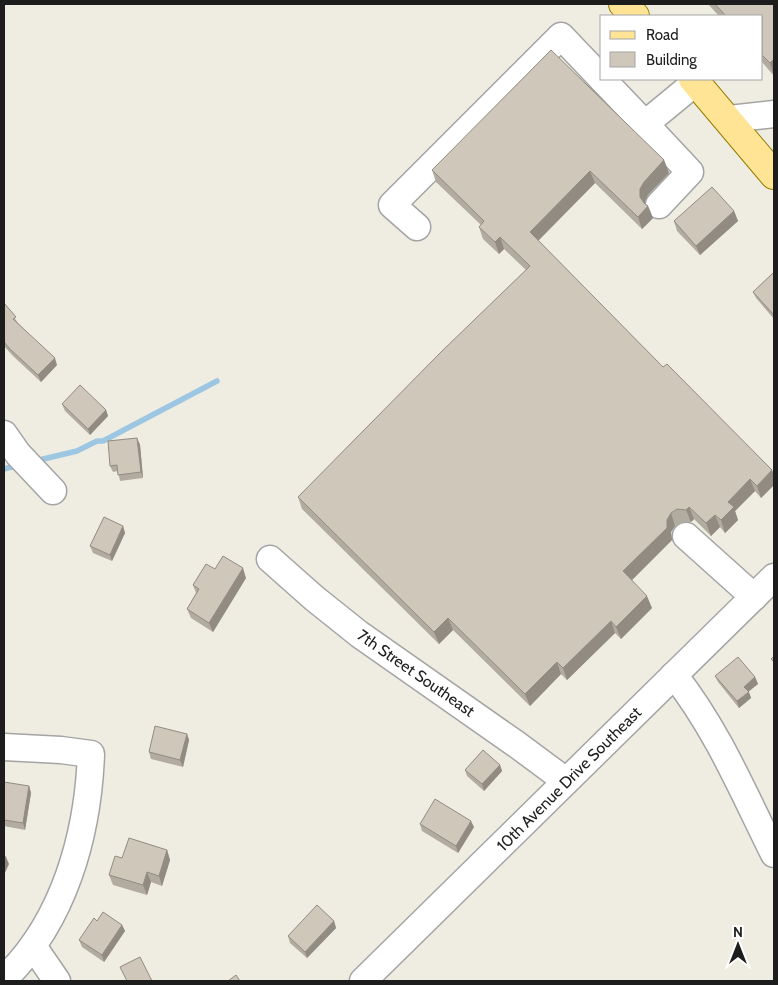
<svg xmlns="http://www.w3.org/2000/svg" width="778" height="985" font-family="Cabin,sans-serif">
<rect width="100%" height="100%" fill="#efede1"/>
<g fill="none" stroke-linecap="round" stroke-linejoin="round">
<g stroke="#9dc6e2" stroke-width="5.5">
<path d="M35,461l42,-10 20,-10h6l114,-60"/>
<path d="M4,469l15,-4"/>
</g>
<defs>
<g id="minor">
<path d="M602,79l43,45 51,-42"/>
<path d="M729,119l45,-5"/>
<path d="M645,124l45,48 -31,33"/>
<path d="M417,227l-25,-22 169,-169 41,43"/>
<path d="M4,434l14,20 35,37"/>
<path d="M686,536l68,61"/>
<path d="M270,559l44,39 45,36 157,110 50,37"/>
<path d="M674,675c43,54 70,119 100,179"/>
<path d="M4,747l57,3 30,4c-3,81 -27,168 -87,225"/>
<path d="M33,946l24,35"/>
<path d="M363,981l411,-404"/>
</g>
<g id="major">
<path d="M623,4l12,12"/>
<path d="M693,79l81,96"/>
</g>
</defs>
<use href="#minor" stroke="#a4a4a4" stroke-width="29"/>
<use href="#major" stroke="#957d00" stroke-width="30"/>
<use href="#minor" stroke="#fff" stroke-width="26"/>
<use href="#major" stroke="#ffe496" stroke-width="28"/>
</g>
<g fill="#b2aba0">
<path d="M708,4h66v72l-12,-14v-46h-43z"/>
<path d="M664,160l5,13 -21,22 -3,6v3l3,2 5,12 -11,11 -47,-46 -57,58 125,126 109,103 2,5v10l-13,13 -6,-7 -20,20 3,9 -13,13 -5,-6 -9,9 -17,-17 -3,3h-9l-7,4 -4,6 1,8 -40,40 20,28 -31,31 -6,-6 -48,47 -6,-6 -31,32 -77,-76 -14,14 -137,-135 -4,-12 228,-227 -22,-21 -5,5 -16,-15 -4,-12 2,-2 -45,-43 -4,-12z"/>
<path d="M734,211l4,10 -38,34 -23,-24 -3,-10z"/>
<path d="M774,272v47l-18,-21 -3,-6z"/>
<path d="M4,303l14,20 39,42 -16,17 -28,-26 -9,-10z"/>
<path d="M62,404l44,6 2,6 -18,19 -25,-24z"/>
<path d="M137,438l3,7 3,33 -23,3 -2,-10 -5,1 -3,-6z"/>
<path d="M123,526l2,7 -13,28 -19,-8 -3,-7z"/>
<path d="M215,569l31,9 -33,54 -22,-14 -4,-9 9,-16 -3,-8z"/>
<path d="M715,676l40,1 3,7 -10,7 3,7 -12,10 -21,-26z"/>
<path d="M187,734l2,6 -6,27 -32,-8 -2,-7z"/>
<path d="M500,765l2,6 -18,20 -17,-15 -2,-6z"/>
<path d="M4,785l25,1 2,7 -6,37 -21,-4z"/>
<path d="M420,824l54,3 -16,26 -36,-22z"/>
<path d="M167,850l3,10 -8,26 -11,-4 -4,13 -34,-10 -4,-10 13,-17z"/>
<path d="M97,921l25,4 3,6 -21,31 -22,-15 -3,-7z"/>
<path d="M334,921l2,7 -29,30 -17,-15 -2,-7z"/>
</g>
<g fill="#918b82">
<path d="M774,59v17l-4,-13z"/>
<path d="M664,160l5,13 -21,22 -3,6v8l3,-3 5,12 -11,11 -4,-12 2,-28 4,-7z"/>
<path d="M590,171l5,12 -61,62 -4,-13z"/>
<path d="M734,211l4,10 -38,34 -4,-9z"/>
<path d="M500,237l4,12 -5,5 -4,-12z"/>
<path d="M55,358l2,7 -16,17 -3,-7z"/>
<path d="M106,410l2,6 -18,19 -2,-6z"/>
<path d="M137,438l3,7 3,33 -2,-6z"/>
<path d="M772,470l2,5v10l-13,13 -4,-12z"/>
<path d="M750,479l5,12 -20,20 3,9 -13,13 -4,-13 7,-18z"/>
<path d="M689,507l5,12 -3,3 -5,-12z"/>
<path d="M671,513l4,13 -4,6 1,8 -44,44 -5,-13 44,-51z"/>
<path d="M715,515l5,12 -9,9 -5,-13z"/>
<path d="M123,526l2,7 -13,28 -2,-6z"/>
<path d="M243,568l3,10 -33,54 -4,-9z"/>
<path d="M647,596l5,12 -31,31 -5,-12z"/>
<path d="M448,618l5,12 -14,14 -5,-12z"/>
<path d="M611,621l4,12 -48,47 -4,-12z"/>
<path d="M557,662l4,12 -31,32 -5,-12z"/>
<path d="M755,677l3,7 -11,9 -3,-6z"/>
<path d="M749,692l2,6 -12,10 -2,-7z"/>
<path d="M187,734l2,6 -6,27 -3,-7z"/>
<path d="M500,765l2,6 -18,20 -2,-7z"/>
<path d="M29,786l2,7 -6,37 -2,-7z"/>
<path d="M471,821l3,6 -16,26 -2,-7z"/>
<path d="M167,850l3,10 -8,26 -3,-10z"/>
<path d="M6,857l3,7 -5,11v-12z"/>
<path d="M147,872l4,10 -4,13 -4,-10z"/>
<path d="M334,921l2,7 -29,30 -2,-6z"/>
<path d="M122,925l3,6 -21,31 -2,-7z"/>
</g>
<g fill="#cfc7ba" stroke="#918b82">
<path d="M715,4h59v55l-4,4 -8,-8v-39h-36z"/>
<path d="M551,50l113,110 -20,22 -4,7v8l4,6 4,3 -10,11 -48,-46 -60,61 133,135 4,-3 105,106 -15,16 -7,-7 -22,23 6,5 -13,13 -6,-5 -9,8 -17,-16 -3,3 -9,-1 -6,4 -4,7v8l-44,43 24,25 -31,31 -5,-6 -48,47 -6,-6 -32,32 -77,-76 -14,14 -136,-135 143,-145 89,-86 -30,-29 -5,5 -16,-15 5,-6 -52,-51z"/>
<path d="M712,187l22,24 -38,35 -22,-25z"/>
<path d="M774,272v43l-21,-23z"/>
<path d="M4,303l12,14 -3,2 42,39 -17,17 -28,-26 -6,-7z"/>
<path d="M80,385l26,25 -18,19 -26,-25z"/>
<path d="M137,438l4,34 -23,3 -1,-10 -7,1 -2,-25z"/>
<path d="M104,517l19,9 -13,29 -20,-9z"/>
<path d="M223,556l20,12 -34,55 -22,-14 12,-20 -6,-4 13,-21 9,5z"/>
<path d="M774,656v6l-3,-3z"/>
<path d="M738,657l17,20 -11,10 5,5 -12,9 -22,-25z"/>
<path d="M155,726l32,8 -7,26 -31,-8z"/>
<path d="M483,750l17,15 -18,19 -17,-14z"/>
<path d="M4,782l25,4 -6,37 -19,-3z"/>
<path d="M435,799l36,22 -15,25 -36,-22z"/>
<path d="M129,838l38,12 -8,26 -12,-4 -4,13 -34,-10 6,-19 7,2z"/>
<path d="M4,856l2,1 -2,6z"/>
<path d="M317,905l17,16 -29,31 -17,-16z"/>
<path d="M103,912l19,13 -20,30 -23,-15 15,-22 3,3z"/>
<path d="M140,957l12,24h-25l-7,-14z"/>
<path d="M236,975l4,6h-12z"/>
</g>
<g text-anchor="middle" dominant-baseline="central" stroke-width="4" stroke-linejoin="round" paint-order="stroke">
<g font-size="16" fill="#1d1d1d" stroke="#fff">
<text transform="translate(416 673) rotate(35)">7th Street Southeast</text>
<text transform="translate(569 779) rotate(-45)">10th Avenue Drive Southeast</text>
</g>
</g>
<rect width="778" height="985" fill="none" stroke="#1d1d1d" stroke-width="10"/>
<rect x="600" y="15" width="162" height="65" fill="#ffffff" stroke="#a5a5a5"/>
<rect x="610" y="31" width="25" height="8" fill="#ffe496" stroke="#a5a5a5"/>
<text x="646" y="40" font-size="15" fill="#1d1d1d">Road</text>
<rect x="610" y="52" width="25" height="15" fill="#cfc7ba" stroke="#a5a5a5"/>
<text x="646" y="65" font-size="15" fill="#1d1d1d">Building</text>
<g transform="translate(738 945)" stroke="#ffffff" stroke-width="4" paint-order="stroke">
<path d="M0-4L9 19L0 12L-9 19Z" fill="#1d1d1d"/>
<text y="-8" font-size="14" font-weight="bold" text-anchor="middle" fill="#1d1d1d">N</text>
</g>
</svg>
